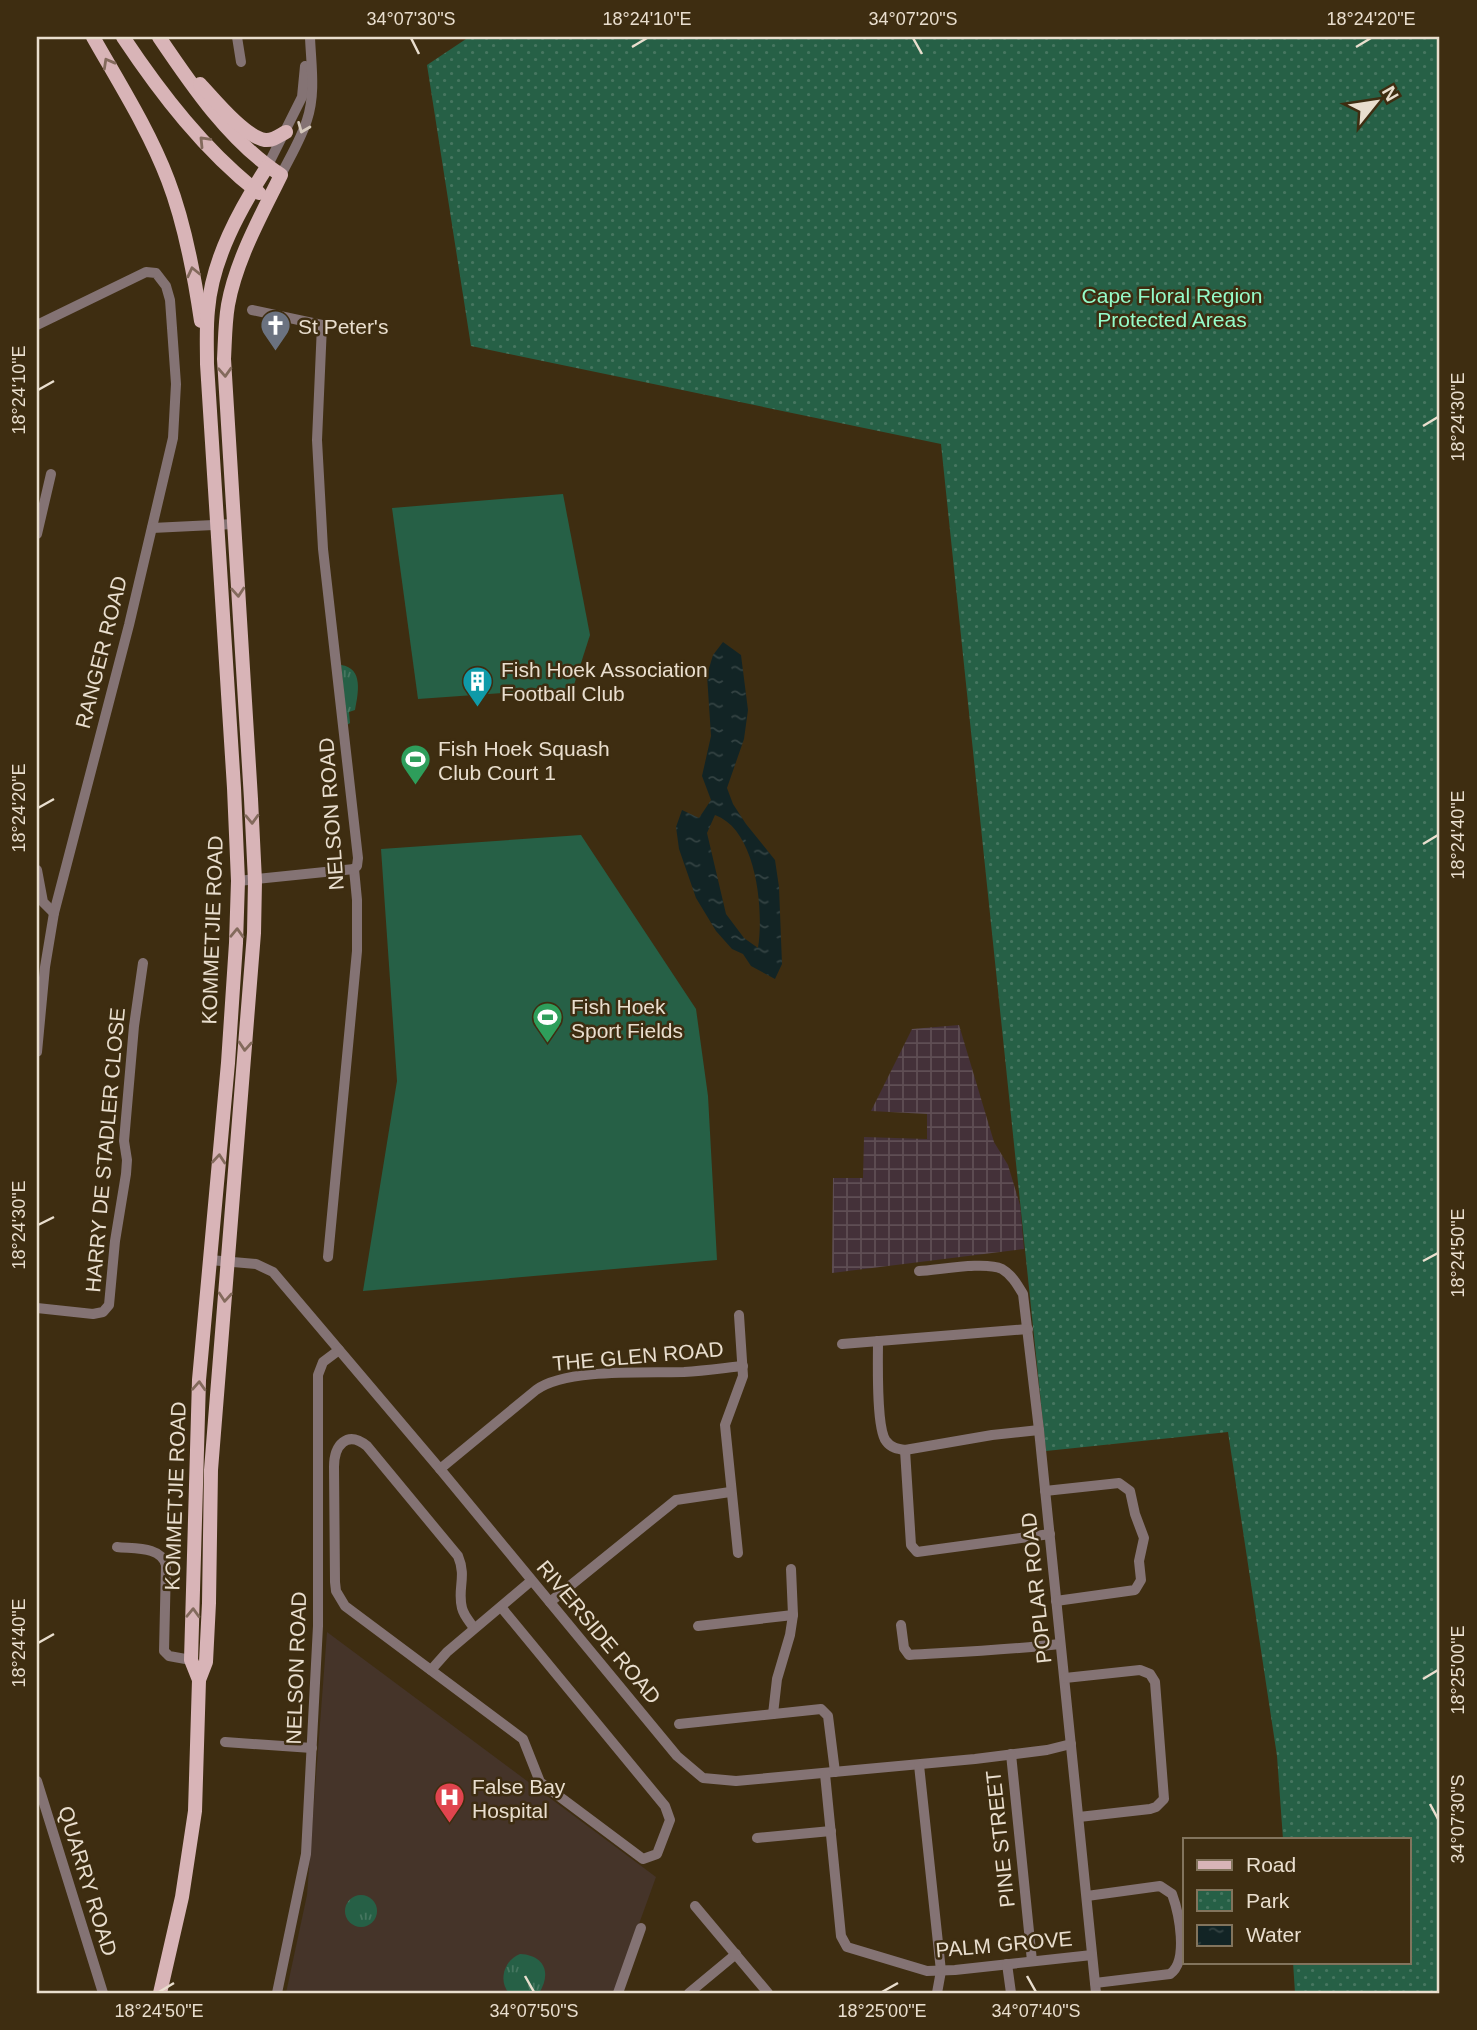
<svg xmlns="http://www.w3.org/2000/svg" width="1477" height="2030" font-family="Helvetica,sans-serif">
<defs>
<pattern id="industrial-grid" width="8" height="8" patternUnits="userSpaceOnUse" patternTransform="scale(1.75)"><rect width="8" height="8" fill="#443139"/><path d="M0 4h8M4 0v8" fill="none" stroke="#5f4e54"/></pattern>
<pattern id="grass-tufts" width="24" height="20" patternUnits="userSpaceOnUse" patternTransform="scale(1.75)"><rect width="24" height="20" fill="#266046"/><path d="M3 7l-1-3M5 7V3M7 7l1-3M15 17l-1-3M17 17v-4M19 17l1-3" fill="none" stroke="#467660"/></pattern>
<pattern id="park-dots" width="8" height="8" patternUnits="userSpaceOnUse" patternTransform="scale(1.75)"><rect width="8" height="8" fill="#266046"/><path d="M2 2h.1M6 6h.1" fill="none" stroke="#467660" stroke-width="1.8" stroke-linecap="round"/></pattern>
<pattern id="water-ripples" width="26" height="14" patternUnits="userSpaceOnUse" patternTransform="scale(1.75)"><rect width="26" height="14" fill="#122425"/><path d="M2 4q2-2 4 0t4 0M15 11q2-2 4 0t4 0" fill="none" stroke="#344343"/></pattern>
</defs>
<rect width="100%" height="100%" fill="#3e2d11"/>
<path fill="url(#industrial-grid)" d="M959,1025l35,117 14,23 12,40 4,44 -192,24 1,-95h30l1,-41 63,2v-25l-56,-3 41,-82z"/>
<path fill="#453429" d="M327,1632l329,245 -42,116h-328l21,-98z"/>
<g fill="url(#grass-tufts)">
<path d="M341,665c23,3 17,29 14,45l-6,2 1,11 -3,2z"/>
<circle cx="361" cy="1911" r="16"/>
<path d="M520,1954c24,1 32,19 19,39h-30c-11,-12 -5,-33 11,-39z"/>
</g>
<path fill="url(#park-dots)" d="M469,37h971v1956h-145l-2,-31h116v-123h-126l-6,-83 -49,-324 -182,19 -105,-1007 -470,-98 -44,-281z"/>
<g fill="#266046">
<path d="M563,494l27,141 -17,53 -155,11 -26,-191z"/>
<path d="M581,835l115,174 12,87 9,164 -354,31 34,-210 -16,-232z"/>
</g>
<path fill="url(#water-ripples)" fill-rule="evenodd" d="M723,642l18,13 7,55 -4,29 -17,49 6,16 13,20 29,36 4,27 3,77 -7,15 -24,-13 -8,-12 -11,-5 -16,-18 -20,-33 -17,-49 -3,-22 6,-17 17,8 12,-18 -9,-24 9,-40 -4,-61 6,-20zM715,815c42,15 49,96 43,133l-14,-10 -18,-24 -19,-81z"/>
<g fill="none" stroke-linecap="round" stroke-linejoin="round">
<g stroke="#847374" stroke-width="10">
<path d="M237,37l4,25"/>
<path d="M267,167l35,-70 3,-31"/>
<path d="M281,175c9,-18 20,-36 26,-55 9,-27 4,-56 3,-83"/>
<path d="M252,310l70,15 -5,115 6,109 35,309 -1,8 -3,3 3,31v51l-29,306"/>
<path d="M37,325l109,-53 10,1 10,13 4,14 6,84 -3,54 -44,187 -75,288 -9,54 -8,85"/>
<path d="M152,528l82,-4"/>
<path d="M37,534l14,-60"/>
<path d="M37,870l6,32 11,11"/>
<path d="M238,881l116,-12"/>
<path d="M210,1260l46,4 17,8 167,197 237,287 26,22 33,3 239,-22 72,-9 24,-6"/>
<path d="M919,1271c20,-1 66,-10 83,-2 10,6 15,15 21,25l16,136 57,563"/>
<path d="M37,1308l56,6 10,-2 6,-7 6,-64 11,-67 1,-14 -3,-19 10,-115 9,-63"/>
<path d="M878,1341c0,19 -2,87 8,100 5,7 12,8 19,9l87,-15 47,-5"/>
<path d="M842,1344l186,-15"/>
<path d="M905,1450l6,95 6,7 133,-18"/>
<path d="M440,1469l96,-79c30,-22 111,-17 148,-18 20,-1 40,-4 59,-6"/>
<path d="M1045,1491l74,-8 11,8 5,23 9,24 -5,23 2,19 -6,10 -79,11"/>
<path d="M117,1547c17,2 44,-1 49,18l-2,86 5,5 22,4"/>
<path d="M738,1553l-13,-128 18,-49 -4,-61"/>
<path d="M550,1602l126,-102 54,-8"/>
<path d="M901,1625l3,23 5,7c51,-3 101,-5 151,-11"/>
<path d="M698,1626l95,-11"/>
<path d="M474,1628c-4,-6 -10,-12 -12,-20 -5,-19 5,-31 -4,-52l-91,-110c-20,-16 -33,-1 -33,21l1,115 1,9 9,15 178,133 17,43 103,77 14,-5 13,-34 -5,-14 -164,-199"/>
<path d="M431,1670l16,-18 84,-71"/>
<path d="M1065,1678l75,-8 10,4 5,8 9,117 -8,8 -6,2 -71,8"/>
<path d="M773,1714l4,-35 13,-44 3,-20 -2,-46"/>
<path d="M679,1724l142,-15 7,7 7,56"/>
<path d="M225,1742l87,6"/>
<path d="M1011,1754l21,207"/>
<path d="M919,1765l22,206 -4,22"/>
<path d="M825,1774l16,162 6,11 80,24 28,-1 137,-15"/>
<path d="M37,1781l66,212"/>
<path d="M757,1838l74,-7"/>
<path d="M1087,1896l73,-10 12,8c7,19 17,67 -2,80l-75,9"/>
<path d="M695,1906l73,87"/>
<path d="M1007,1964l4,29"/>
<path d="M277,1993l29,-139 12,-228v-251l5,-13 16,-12"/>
<path d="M618,1993l23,-65"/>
<path d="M689,1993l47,-39"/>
</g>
<g stroke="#d8b4b7" stroke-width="14">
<path d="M93,37c26,46 56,93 75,143 17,44 26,93 33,141"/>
<path d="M123,37c38,57 82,114 136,156"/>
<path d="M159,37c33,49 71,105 122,138 -20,41 -45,85 -53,130 -3,18 -3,36 -4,54l27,440 4,82 -1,52 -43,537 -2,133 -3,59 -7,18"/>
<path d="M200,84c14,15 45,53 65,56 8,1 15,-5 21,-8"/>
<path d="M160,1993l22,-96 13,-86 4,-131 -8,-20 8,-280 29,-317 8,-120 2,-62 -4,-93 -27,-424c0,-18 -1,-36 1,-54 4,-51 32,-101 59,-143"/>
</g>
</g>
<defs><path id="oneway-chevron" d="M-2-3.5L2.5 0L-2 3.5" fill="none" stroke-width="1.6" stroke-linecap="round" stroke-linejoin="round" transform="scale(1.75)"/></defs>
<g stroke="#836a5c">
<use href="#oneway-chevron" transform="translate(108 63) rotate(-119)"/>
<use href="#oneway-chevron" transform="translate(204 141) rotate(-134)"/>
<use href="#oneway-chevron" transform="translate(193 272) rotate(-103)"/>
<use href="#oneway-chevron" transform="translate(225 372) rotate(87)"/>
<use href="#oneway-chevron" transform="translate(238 592) rotate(86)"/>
<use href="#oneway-chevron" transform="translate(252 819) rotate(88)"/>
<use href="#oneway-chevron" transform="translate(237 933) rotate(-88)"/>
<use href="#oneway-chevron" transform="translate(245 1046) rotate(94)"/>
<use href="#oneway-chevron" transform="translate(219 1159) rotate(-85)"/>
<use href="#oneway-chevron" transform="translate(225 1297) rotate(95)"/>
<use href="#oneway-chevron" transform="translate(199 1386) rotate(-87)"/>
<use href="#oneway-chevron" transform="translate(193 1613) rotate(-88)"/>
</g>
<use stroke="#d5c9bc" href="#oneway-chevron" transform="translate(303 128) rotate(112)"/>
<path fill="none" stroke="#e9dece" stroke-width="2.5" d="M411,38l8,16M913,38l9,16M632,47l15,-9M1356,47l15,-9M38,390l16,-9M1423,426l15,-9M38,808l16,-9M1423,844l15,-9M38,1225l16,-8M1423,1261l15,-8M38,1643l16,-9M1423,1679l15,-9M1430,1804l8,15M525,1976l9,16M1027,1976l9,16M159,1992l15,-9M882,1992l16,-9"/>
<defs>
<symbol id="church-pin" viewBox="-11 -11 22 30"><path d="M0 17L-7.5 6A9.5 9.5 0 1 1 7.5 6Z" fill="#6b7280" stroke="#3e2d11"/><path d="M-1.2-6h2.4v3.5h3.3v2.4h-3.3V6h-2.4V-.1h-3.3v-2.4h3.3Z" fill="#fff"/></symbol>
<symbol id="building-pin" viewBox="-11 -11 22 30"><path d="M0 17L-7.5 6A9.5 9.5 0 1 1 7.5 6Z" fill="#0f9aa8" stroke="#3e2d11"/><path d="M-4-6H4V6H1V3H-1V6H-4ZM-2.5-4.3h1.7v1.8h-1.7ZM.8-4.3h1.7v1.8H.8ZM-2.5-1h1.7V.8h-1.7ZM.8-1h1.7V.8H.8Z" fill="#fff"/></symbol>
<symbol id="stadium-pin" viewBox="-11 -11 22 30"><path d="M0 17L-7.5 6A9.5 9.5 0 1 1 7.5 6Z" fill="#2e9e5b" stroke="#3e2d11"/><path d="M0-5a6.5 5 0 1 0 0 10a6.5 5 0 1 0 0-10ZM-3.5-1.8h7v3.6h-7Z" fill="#fff"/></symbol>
<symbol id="hospital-pin" viewBox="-11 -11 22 30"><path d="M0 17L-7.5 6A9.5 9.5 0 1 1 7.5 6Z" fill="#e0444e" stroke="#3e2d11"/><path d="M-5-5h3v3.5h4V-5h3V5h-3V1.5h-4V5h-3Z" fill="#fff"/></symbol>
</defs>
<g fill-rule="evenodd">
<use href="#church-pin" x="258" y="308" width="35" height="47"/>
<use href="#building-pin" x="460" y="664" width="35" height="47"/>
<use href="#stadium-pin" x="398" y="742" width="35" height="47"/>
<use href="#stadium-pin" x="530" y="1000" width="35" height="47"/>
<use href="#hospital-pin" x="432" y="1780" width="35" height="47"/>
</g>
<g text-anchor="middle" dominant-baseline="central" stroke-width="5" stroke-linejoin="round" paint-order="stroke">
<g font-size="21" fill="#94fbc9" stroke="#3e2d11">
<text x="1172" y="295">Cape Floral Region<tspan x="1172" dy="24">Protected Areas</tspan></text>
</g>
<g font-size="21" fill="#e9dece" stroke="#3e2d11" text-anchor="start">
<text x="298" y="326">St Peter's</text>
<text x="501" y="669">Fish Hoek Association<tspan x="501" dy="24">Football Club</tspan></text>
<text x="438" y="748">Fish Hoek Squash<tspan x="438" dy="24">Club Court 1</tspan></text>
<text x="571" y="1006">Fish Hoek<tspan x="571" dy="24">Sport Fields</tspan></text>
<text x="472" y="1786">False Bay<tspan x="472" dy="24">Hospital</tspan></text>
</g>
<g font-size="21" fill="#e9dece" stroke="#3e2d11">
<text transform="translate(101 652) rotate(-76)">RANGER ROAD</text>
<text transform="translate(331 814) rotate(-94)">NELSON ROAD</text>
<text transform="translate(212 930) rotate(-88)">KOMMETJIE ROAD</text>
<text transform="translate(105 1150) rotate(-85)">HARRY DE STADLER CLOSE</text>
<text transform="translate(638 1356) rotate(-5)">THE GLEN ROAD</text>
<text transform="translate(175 1496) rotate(-88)">KOMMETJIE ROAD</text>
<text transform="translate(1036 1588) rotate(-96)">POPLAR ROAD</text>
<text transform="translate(599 1632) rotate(50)">RIVERSIDE ROAD</text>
<text transform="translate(296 1668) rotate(-88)">NELSON ROAD</text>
<text transform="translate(1000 1839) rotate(-96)">PINE STREET</text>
<text transform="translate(88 1881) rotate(73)">QUARRY ROAD</text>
<text transform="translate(1004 1944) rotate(-5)">PALM GROVE</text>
</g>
</g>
<rect width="1477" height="2030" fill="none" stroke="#3e2d11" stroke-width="77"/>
<rect x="1183" y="1838" width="228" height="126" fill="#3e2d11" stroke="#82745d" stroke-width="2"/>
<rect x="1197" y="1860" width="35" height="10" fill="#d8b4b7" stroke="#82745d" stroke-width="2"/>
<text x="1246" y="1872" font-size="21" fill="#e9dece">Road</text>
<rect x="1197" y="1890" width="35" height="21" fill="url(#park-dots)" stroke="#82745d" stroke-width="2"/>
<text x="1246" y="1908" font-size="21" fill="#e9dece">Park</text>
<rect x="1197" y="1925" width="35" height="21" fill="url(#water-ripples)" stroke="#82745d" stroke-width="2"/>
<text x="1246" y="1942" font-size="21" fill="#e9dece">Water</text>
<g transform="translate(1376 102) rotate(60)" stroke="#3e2d11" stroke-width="5" paint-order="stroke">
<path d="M0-5L12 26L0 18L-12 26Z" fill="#e9dece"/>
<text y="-10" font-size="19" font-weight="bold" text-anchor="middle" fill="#e9dece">N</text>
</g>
<rect x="38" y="38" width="1400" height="1954" fill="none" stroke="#e9dece" stroke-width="2.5"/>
<g font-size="18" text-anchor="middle" fill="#e9dece">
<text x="411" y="25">34°07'30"S</text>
<text x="647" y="25">18°24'10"E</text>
<text x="913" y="25">34°07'20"S</text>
<text x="1371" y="25">18°24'20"E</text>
<text transform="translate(19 390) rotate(-90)" y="6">18°24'10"E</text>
<text transform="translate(1458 417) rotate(-90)" y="6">18°24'30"E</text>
<text transform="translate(19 808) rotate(-90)" y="6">18°24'20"E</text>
<text transform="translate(1458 835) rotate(-90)" y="6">18°24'40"E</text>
<text transform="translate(19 1225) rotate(-90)" y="6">18°24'30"E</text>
<text transform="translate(1458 1253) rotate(-90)" y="6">18°24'50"E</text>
<text transform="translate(19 1643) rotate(-90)" y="6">18°24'40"E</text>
<text transform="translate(1458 1670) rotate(-90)" y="6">18°25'00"E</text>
<text transform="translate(1458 1819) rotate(-90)" y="6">34°07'30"S</text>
<text x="159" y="2017">18°24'50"E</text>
<text x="534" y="2017">34°07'50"S</text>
<text x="882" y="2017">18°25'00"E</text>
<text x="1036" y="2017">34°07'40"S</text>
</g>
</svg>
